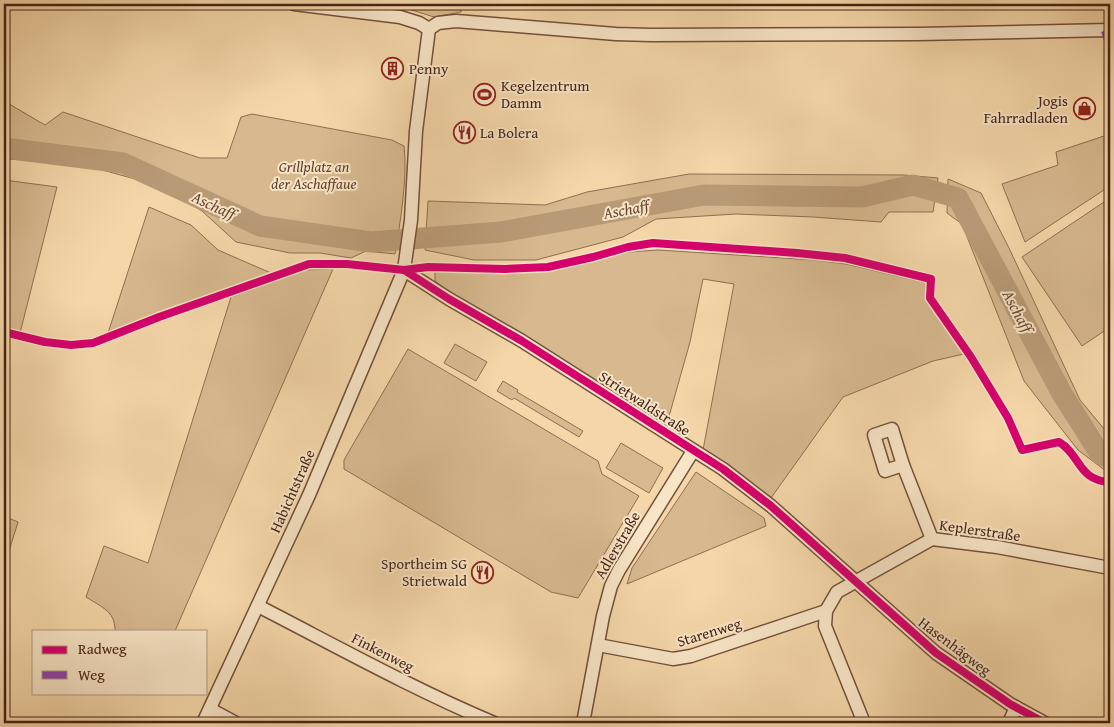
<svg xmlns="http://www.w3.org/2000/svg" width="1114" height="727" font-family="'Gentium Book Plus',serif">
<rect width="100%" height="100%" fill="#f4d6a8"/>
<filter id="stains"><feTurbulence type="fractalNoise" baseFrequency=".004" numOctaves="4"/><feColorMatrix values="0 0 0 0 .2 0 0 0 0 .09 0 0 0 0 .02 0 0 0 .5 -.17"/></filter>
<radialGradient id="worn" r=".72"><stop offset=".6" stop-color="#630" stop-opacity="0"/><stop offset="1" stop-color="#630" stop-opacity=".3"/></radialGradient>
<g fill="#d7b88f" stroke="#8f6e52">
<path d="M403,4h59l-1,8 -27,5 -32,-10z"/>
<path d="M4,101l41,24 18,-13 137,46h27l14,-41 11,-3 140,26 12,6c4,31 -4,77 -9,108l-29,-3 -15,7 -31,-5h-30l-54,-11 -34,-31 -45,-26 -84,-23 -69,-3z"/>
<path d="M1110,134v52l-85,56 -23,-58 56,-19 -2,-13z"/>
<path d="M689,174l215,1 34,3 -5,34h-44l-8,10 -68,-5 -77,-3 -80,5 -33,18 -87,23h-62l-49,-10 3,-49 117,4 42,-13z"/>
<path d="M948,179l33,14 28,55 71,152 30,36v38l-32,-24 -54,-69 -62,-157 -15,-11z"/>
<path d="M4,180l53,7 -37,146 -16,-4z"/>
<path d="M1110,198v129l-28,19 -60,-89z"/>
<path d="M149,207l42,18 27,25 53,23 -77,27 -86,33z"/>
<path d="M658,250l156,10 32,4 81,19v17l37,54 -31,7 -90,36 -72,101 -68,-48 31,-166 -31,-5 -13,63 -24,85 -213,-132 -18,-14v-10l119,-1 29,-6 46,-12z"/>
<path d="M333,269l-158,362h-59c-2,-4 -1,-8 -3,-12 -4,-10 -18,-16 -27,-22l18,-51 44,17 83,-266 74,-27z"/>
<path d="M455,344l32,18 -11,19 -32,-18z"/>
<path d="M408,349l190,112 4,13 37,22 -61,102 -27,-6 -207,-123v-9z"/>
<path d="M503,381l15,9 -1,2 66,39 -4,6 -65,-39 -2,2 -15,-9z"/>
<path d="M621,443l42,25 -14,25 -43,-25z"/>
<path d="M696,472l68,46 2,8 -139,58 5,-16z"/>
<path d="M4,516l14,6 -14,45z"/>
</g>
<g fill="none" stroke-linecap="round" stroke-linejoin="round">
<path stroke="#b99a76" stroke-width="21" d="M4,148l119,15 137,63 111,16 130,-10 203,-37 158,2 51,-12 45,13 103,194 39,62 10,4"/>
<defs>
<g id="minor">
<path d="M294,4l106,13 19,6 10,6"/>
<path d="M429,29l9,-6 18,-2 160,13 35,1 267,-1 192,-4"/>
<path d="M404,270l45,29 73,42 201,128 48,37 165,147 74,51 35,19"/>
<path d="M892,429l11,36 -18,6 -11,-36z"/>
<path d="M903,465l29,74"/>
<path d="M258,606c78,40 155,83 236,117"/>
<path d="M598,645l75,14 18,-3 135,-45"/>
<path d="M210,709l26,14"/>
<path d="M203,723l106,-228 95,-225 7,-50 5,-89 13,-102"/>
<path d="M583,723l20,-107 8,-30 8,-16 74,-119"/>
<path d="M864,723l-39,-97 1,-15 11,-19 95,-53 65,8 113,21"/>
<path d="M1009,723l7,-16"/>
</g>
</defs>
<use href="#minor" stroke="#72513a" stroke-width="15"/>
<use href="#minor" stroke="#f8e4c6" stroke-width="12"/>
<path stroke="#8e44ad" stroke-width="6" stroke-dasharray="12 6" stroke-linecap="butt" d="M1104,31l6,18"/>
<defs>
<g id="cycleway">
<path d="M404,270l45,29 73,42 201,128 48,37 165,147 74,51 35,19"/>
<path d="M4,332l41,10 26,3 22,-2 66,-26 150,-53h38l57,6 24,-3 77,2 43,-2 45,-10 35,-10 25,-4 144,10 48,5 86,21 -1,19 41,59 37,61 14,32 37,-8c22,13 18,38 51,40"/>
</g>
</defs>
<use href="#cycleway" stroke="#f8e4c6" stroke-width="11"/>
<use href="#cycleway" stroke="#d6006c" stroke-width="8"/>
</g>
<defs>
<symbol id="building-ring" viewBox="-11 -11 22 22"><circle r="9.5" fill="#f8e4c6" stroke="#8f2418" stroke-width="1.5"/><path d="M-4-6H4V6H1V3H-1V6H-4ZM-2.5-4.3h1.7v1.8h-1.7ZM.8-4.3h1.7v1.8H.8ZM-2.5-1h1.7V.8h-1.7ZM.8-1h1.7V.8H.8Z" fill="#8f2418"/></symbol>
<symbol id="stadium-ring" viewBox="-11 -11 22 22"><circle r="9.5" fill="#f8e4c6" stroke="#8f2418" stroke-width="1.5"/><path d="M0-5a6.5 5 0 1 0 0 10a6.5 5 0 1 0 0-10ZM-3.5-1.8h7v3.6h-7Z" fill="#8f2418"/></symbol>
<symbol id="shop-ring" viewBox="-11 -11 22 22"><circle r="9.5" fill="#f8e4c6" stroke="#8f2418" stroke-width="1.5"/><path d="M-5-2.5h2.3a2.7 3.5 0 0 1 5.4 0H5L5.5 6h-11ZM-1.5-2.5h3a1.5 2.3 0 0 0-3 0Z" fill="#8f2418"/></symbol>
<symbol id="restaurant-ring" viewBox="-11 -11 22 22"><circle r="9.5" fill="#f8e4c6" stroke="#8f2418" stroke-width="1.5"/><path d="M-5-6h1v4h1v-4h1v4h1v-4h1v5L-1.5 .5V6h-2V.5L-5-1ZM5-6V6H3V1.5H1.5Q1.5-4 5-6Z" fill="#8f2418"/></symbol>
</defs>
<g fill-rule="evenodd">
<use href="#building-ring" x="380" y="56" width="25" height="25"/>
<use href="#stadium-ring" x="472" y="82" width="25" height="25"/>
<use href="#shop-ring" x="1072" y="96" width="25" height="25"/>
<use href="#restaurant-ring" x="452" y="120" width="25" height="25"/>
<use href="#restaurant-ring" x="470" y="560" width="25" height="25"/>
</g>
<g text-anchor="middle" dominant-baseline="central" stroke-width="4" stroke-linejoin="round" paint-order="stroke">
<g font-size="15" fill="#472516" stroke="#f8e4c6" text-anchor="start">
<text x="409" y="68">Penny</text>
<text x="501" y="85">Kegelzentrum<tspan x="501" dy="17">Damm</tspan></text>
<text x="1068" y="100" text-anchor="end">Jogis<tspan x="1068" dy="17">Fahrradladen</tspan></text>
<text x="480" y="132">La Bolera</text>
<text x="467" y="563" text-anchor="end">Sportheim SG<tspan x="467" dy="17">Strietwald</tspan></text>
</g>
<g font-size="15" font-style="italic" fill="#64422e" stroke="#f8e4c6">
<text x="314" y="166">Grillplatz an<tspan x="314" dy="17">der Aschaffaue</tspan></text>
</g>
<g font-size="15" fill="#472516" stroke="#f8e4c6">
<text transform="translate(645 403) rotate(33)">Strietwaldstraße</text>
<text transform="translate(292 491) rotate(-66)">Habichtstraße</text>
<text transform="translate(980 530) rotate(8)">Keplerstraße</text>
<text transform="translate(617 545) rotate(-60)">Adlerstraße</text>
<text transform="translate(709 632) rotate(-17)">Starenweg</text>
<text transform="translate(955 646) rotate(37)">Hasenhägweg</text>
<text transform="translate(383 652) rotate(27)">Finkenweg</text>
</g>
<g font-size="16" font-style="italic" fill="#694833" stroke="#f8e4c6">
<text transform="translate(214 205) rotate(25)">Aschaff</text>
<text transform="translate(626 209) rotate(-10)">Aschaff</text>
<text transform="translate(1018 311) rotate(62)">Aschaff</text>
</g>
</g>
<rect width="1114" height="727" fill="none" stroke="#f4d6a8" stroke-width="20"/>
<rect x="5" y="5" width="1104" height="717" fill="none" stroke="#472516" stroke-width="2.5"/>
<rect x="10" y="10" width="1094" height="707" fill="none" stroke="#472516"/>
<rect x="32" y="630" width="175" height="65" fill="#f8e4c6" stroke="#b19880"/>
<rect x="42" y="646" width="25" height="8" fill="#d6006c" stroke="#b19880"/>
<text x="78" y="654" font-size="15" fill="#472516">Radweg</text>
<rect x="42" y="671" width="25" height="8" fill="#8e44ad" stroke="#b19880"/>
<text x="78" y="680" font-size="15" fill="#472516">Weg</text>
<rect width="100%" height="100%" filter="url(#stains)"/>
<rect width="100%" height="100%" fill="url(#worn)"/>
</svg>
